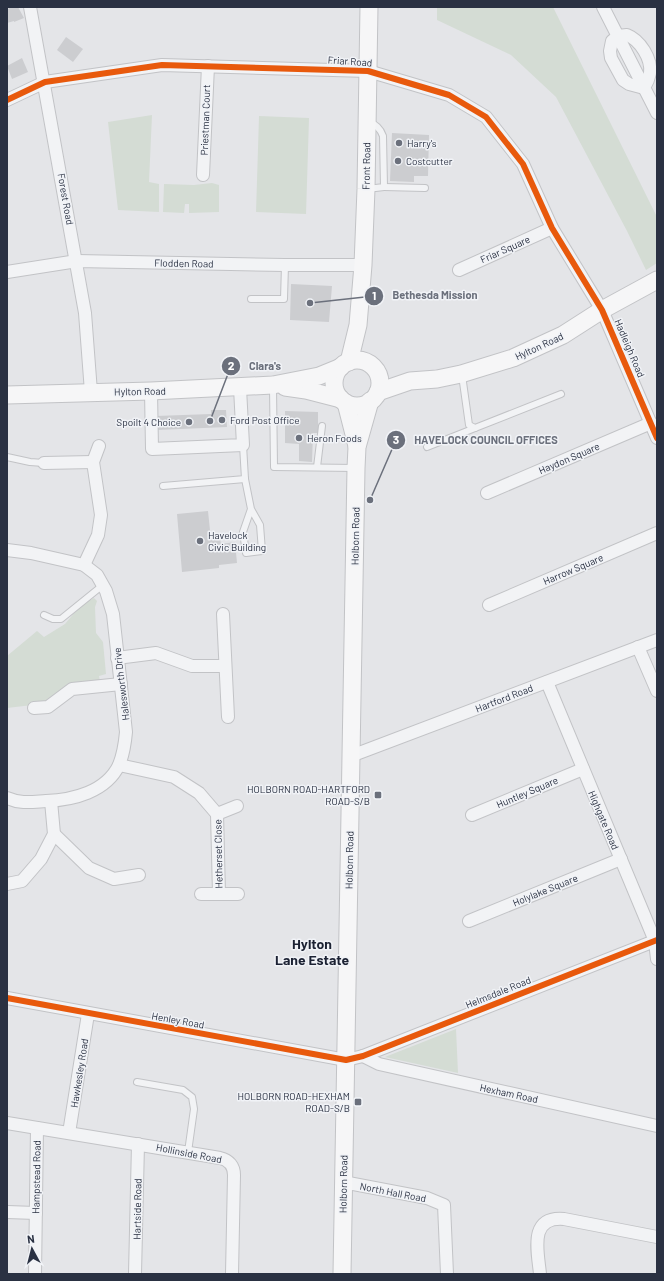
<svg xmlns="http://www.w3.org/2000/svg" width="664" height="1281" font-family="Barlow,sans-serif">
<rect width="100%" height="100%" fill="#e4e5e8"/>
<g fill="#d4dcd4">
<path d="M437,7h116l104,210v46l-11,7 -19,-39 -71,-134 -45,-42 -74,-35z"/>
<path d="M152,115l-3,67 10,2v28l-41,-2 -10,-88z"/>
<path d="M259,116l50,2 -3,96 -50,-2z"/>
<path d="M212,183l7,2v27l-30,1v-9h-4l-1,9 -21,-1 1,-28 30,1z"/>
<path d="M94,598l3,3 -2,6 1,26 7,9 3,32 -7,2 1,6 -30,2 -29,20 -34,4v-52l30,-25 7,6 21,-13 16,-19z"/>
<path d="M456,1029l2,44 -73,-16z"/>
</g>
<g fill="#cccdd0">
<path d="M10,7h8l6,11 -10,4v-1l-7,2v-13z"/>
<path d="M66,37l17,12 -10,13 -16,-12z"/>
<path d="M22,58l6,14 -16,7 -5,-13z"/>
<path d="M392,133l37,2 -1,41h-14v6l-24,-1z"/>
<path d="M291,284l41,2 -3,36 -39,-2z"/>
<path d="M211,410h15l1,17 -70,3 -1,-14 55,-2z"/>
<path d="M285,411l33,1v21h-5l-1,29 -13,-1v-17l-14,-1z"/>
<path d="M208,511l3,29 9,-1 1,5 14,-2 2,21 -18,2v3l-37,4 -5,-58z"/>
</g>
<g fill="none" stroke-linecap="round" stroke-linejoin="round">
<defs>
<g id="lane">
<path d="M384,187l41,1"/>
<path d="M367,189l17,-2 -1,-51c-3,-8 -7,-11 -15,-15"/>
<path d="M251,299h33l1,-34"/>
<path d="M462,375l7,50 6,3 86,-34"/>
<path d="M273,387l1,80 82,1"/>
<path d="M427,447l48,-19"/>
<path d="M7,457l23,5 14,1"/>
<path d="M317,467l5,-41"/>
<path d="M245,479l6,30 -8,23 3,21 16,-2 -2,-26 -9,-16"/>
<path d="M163,486l82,-7 -2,-34"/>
<path d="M44,615l9,4h8l42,-34"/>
<path d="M137,1082l46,8 9,7 2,12 -6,43"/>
</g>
<g id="street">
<path d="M30,7l55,306 6,79"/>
<path d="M603,7l54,106"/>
<path d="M627,35c13,5 25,24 23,38 -1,5 -3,10 -6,15l-15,-4 -6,-4 -12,-22 -1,-7 2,-10 6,-5z"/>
<path d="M7,100l38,-18 117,-17 206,6 81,24 37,22 37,47 29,64 50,82 55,128"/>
<path d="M203,175l5,-109"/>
<path d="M459,270l93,-42"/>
<path d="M7,272l70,-11 208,4h78"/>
<path d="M151,391l1,58 91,-4 -3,-57"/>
<path d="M44,463l49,-1"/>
<path d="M487,493l164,-70"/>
<path d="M7,550l24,3 53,12 13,10 9,16 7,23 13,118c-1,11 -3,23 -7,33 -13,27 -46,35 -73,36 -15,1 -25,3 -39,-3"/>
<path d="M84,565l14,-30 3,-20 -8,-53 6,-16"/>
<path d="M489,605l168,-72"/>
<path d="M223,614l5,103"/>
<path d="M638,647l19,44"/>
<path d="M117,658l39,-5 36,13h33"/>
<path d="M547,682l108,259 2,18"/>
<path d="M34,708l14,-1 24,-18 49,-5"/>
<path d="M351,756l306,-116"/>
<path d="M119,765l55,12 25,16 18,21 2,80"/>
<path d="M217,814l20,-8"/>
<path d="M472,815l111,-46"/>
<path d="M54,834l35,34 25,11 25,-4"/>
<path d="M7,884l15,-3 19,-22 13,-25 -3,-33"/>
<path d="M201,894h37"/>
<path d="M469,921l152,-62"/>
<path d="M7,998l339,62 17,-4 294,-116"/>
<path d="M363,1056l16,8 278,62"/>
<path d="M7,1123l213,35c9,2 14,8 14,17l-2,99"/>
<path d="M69,1133l19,-119"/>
<path d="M343,1182l84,16 17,7 3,69"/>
<path d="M7,1212l29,1"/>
<path d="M35,1274l2,-146"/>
<path d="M135,1274l3,-130"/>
<path d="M540,1274c-2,-22 -12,-58 24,-55l93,18"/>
</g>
<g id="secondary">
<circle cx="357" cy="383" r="23"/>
<path d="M349,362l9,-37 5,-60 3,-76 3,-182"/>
<path d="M285,387l21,3 35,9"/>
<path d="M378,392l32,-11 27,-2 24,-5 52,-16 50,-23 39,-25 55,-30"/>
<path d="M7,395l144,-4 122,-6 46,-9 22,-9"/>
<path d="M346,403l11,43"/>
<path d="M342,1274l14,-806 1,-21 13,-46"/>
</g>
</defs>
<use href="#lane" stroke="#c2c3c6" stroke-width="8"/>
<use href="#street" stroke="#c2c3c6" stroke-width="14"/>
<use href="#secondary" stroke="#c2c3c6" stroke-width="19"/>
<use href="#lane" stroke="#f2f3f5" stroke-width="6"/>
<use href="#street" stroke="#f2f3f5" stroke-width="12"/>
<use href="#secondary" stroke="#f6f6f7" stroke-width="17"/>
<defs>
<g id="cycleway">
<path d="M7,100l38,-18 117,-17 206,6 81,24 37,22 37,47 29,64 50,82 55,128"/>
<path d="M7,998l339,62 17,-4 294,-116"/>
</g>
</defs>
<use href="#cycleway" stroke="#f1f3f7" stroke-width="8"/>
<use href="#cycleway" stroke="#e8590c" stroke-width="6"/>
</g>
<g fill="#6b707c" stroke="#f1f3f7" stroke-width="1.5">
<circle cx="399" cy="143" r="4"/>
<circle cx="398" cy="161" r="4"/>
<circle cx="222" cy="420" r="4"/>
<circle cx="189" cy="422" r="4"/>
<circle cx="299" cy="438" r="4"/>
<circle cx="200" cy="541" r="4"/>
<rect x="374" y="791" width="8" height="8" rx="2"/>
<rect x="354" y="1098" width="8" height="8" rx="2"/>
</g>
<g text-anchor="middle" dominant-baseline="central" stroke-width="3" stroke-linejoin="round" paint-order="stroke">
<g font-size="10" fill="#2a3142" stroke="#f1f3f7">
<text transform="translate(350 61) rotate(4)">Friar Road</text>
<text transform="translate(205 120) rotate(-88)">Priestman Court</text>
<text transform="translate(366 166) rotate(-89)">Front Road</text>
<text transform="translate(66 199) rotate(80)">Forest Road</text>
<text transform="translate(505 249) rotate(-24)">Friar Square</text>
<text transform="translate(184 263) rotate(1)">Flodden Road</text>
<text transform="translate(539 346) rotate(-25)">Hylton Road</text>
<text transform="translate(630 348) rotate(67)">Hadleigh Road</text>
<text transform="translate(140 391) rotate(-1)">Hylton Road</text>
<text transform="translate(569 458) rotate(-23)">Haydon Square</text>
<text transform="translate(355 536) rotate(-89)">Holborn Road</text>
<text transform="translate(573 569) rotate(-23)">Harrow Square</text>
<text transform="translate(121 684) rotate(-97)">Halesworth Drive</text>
<text transform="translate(504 698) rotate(-21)">Hartford Road</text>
<text transform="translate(527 792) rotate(-23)">Huntley Square</text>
<text transform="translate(604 820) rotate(67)">Highgate Road</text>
<text transform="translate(218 854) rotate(-91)">Hetherset Close</text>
<text transform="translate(349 860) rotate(-89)">Holborn Road</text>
<text transform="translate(545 890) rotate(-22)">Holylake Square</text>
<text transform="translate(498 992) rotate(-22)">Helmsdale Road</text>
<text transform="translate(178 1020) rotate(10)">Henley Road</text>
<text transform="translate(79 1073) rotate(-81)">Hawkesley Road</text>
<text transform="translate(509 1093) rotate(12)">Hexham Road</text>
<text transform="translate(189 1153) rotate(11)">Hollinside Road</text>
<text transform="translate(36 1177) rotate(-89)">Hampstead Road</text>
<text transform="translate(343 1184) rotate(-89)">Holborn Road</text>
<text transform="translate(393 1192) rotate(11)">North Hall Road</text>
<text transform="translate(137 1209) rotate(-89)">Hartside Road</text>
</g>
<g font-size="10" fill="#2a3142" stroke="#f1f3f7" text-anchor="start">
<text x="407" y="143">Harry's</text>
<text x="406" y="161">Costcutter</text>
<text x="230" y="420">Ford Post Office</text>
<text x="181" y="422" text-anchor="end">Spoilt 4 Choice</text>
<text x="307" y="438">Heron Foods</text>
<text x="208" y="535">Havelock<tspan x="208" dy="12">Civic Building</tspan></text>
<text x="370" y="789" text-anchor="end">HOLBORN ROAD-HARTFORD<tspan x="370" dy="12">ROAD-S/B</tspan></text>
<text x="350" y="1096" text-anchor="end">HOLBORN ROAD-HEXHAM<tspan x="350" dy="12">ROAD-S/B</tspan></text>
</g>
<g font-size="14" font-weight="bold" fill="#1c2233" stroke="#f1f3f7">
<text x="312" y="943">Hylton<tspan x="312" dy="16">Lane Estate</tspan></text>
</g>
</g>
<path fill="none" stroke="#6b707c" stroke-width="1.5" d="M310 303L374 296M210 421L231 366M370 500L396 440"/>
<g fill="#6b707c" stroke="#f1f3f7" stroke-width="1.5">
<circle cx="310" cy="303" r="4"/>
<circle cx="210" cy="421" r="4"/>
<circle cx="370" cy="500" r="4"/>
<circle cx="374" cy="296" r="10"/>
<circle cx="231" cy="366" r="10"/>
<circle cx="396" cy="440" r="10"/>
</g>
<g font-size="12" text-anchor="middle" font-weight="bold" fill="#fff">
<text x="374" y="300">1</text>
<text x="231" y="370">2</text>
<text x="396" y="444">3</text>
</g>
<g font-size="11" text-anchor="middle" font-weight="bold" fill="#6b707c" stroke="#f1f3f7" stroke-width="3" stroke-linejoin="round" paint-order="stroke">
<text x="435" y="299">Bethesda Mission</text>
<text x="265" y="370">Clara's</text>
<text x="486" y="444">HAVELOCK COUNCIL OFFICES</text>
</g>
<rect width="664" height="1281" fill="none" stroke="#2a3142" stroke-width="16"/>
<g transform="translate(32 1249) rotate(353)" stroke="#f1f3f7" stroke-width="3" paint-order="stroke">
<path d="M0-3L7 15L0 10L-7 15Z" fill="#2a3142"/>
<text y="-6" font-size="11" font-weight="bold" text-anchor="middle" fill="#2a3142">N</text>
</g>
</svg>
